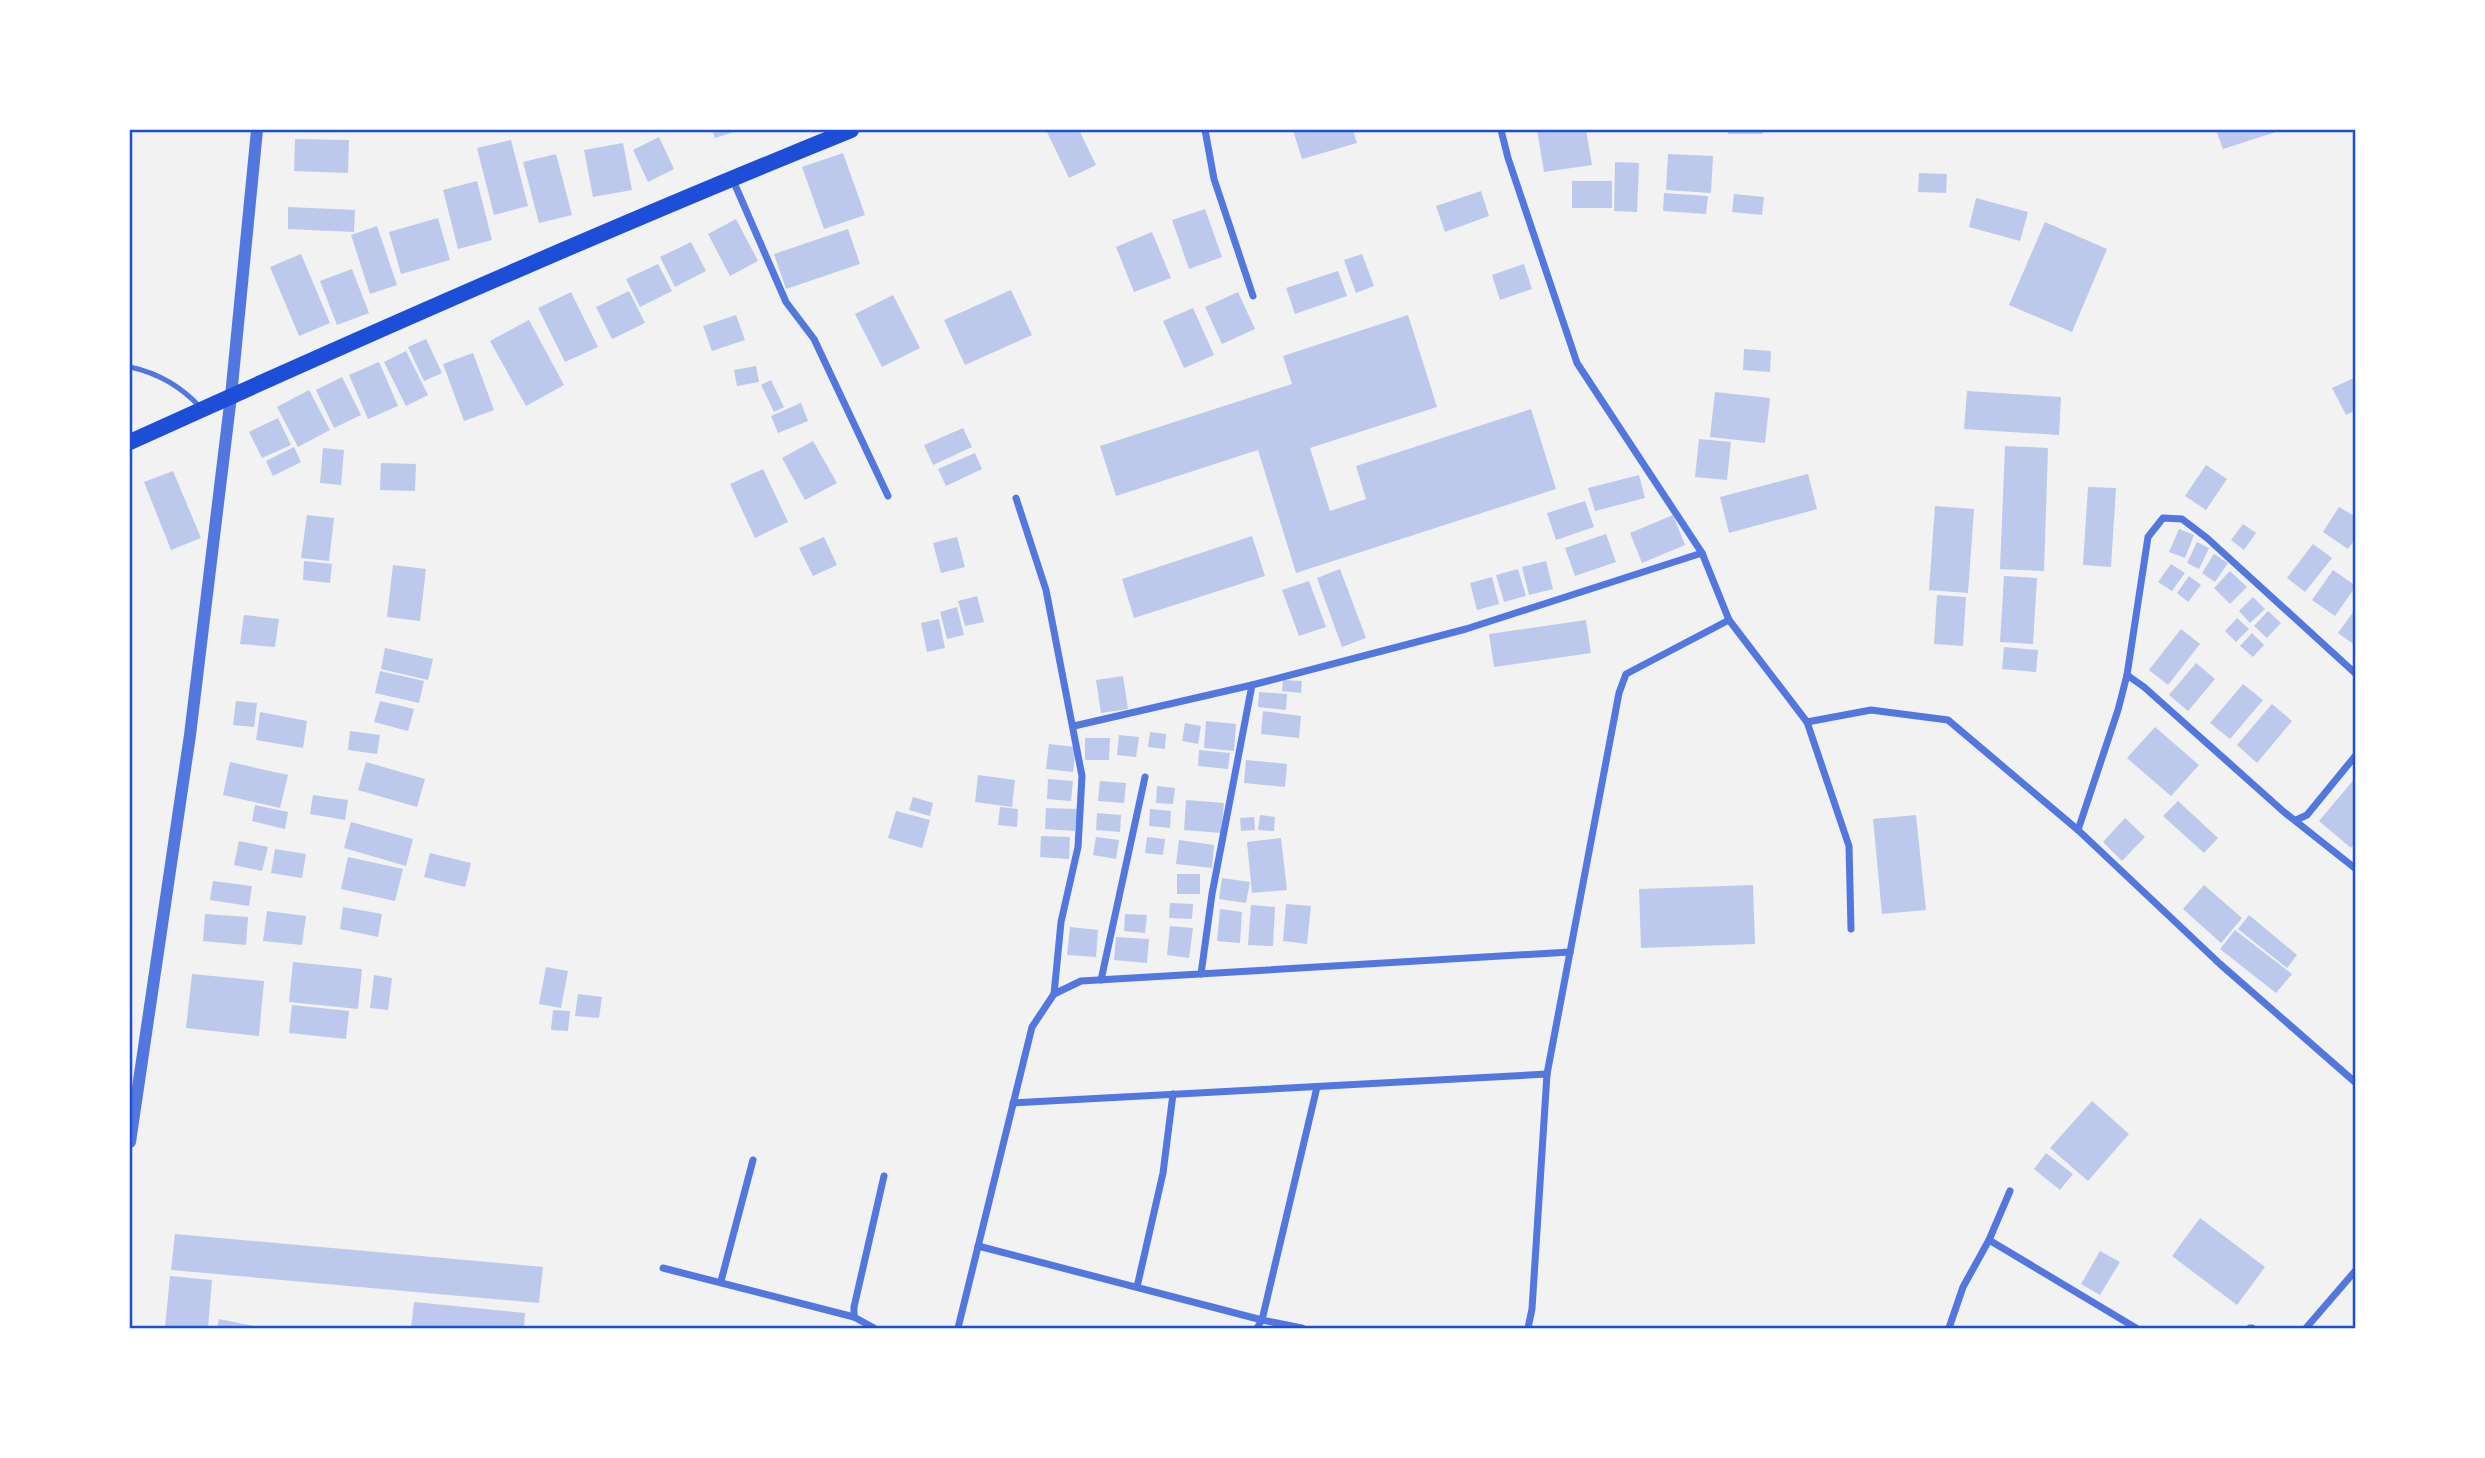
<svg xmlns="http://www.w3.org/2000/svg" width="2485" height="1458" font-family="Overpass,sans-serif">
<rect width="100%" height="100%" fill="#f2f2f2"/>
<g fill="#bdc9ec">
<path d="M712,130h28l-25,8z"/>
<path d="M1052,130h27l17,35 -27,13 -22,-46z"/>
<path d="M1293,130h60l4,13 -55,16z"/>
<path d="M1537,130h49l6,35 -48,7z"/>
<rect x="1728" y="130" width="35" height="4"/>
<path d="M2216,130h66l-59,19z"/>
<path d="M659,137l15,32 -26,13 -15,-32z"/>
<path d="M295,139l54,1 -1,33 -54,-2z"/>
<path d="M511,140l17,66 -34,9 -17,-67z"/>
<path d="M623,143l9,47 -39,7 -9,-47z"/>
<path d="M843,153l22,62 -41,14 -22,-62z"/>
<path d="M556,154l16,61 -33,8 -16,-61z"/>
<path d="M1668,154l45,2 -2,37 -45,-3z"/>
<path d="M1615,162l24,1 -2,49 -23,-1z"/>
<path d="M1919,173l28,1 -1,19 -28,-1z"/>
<path d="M477,181l15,59 -34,9 -15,-59z"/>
<rect x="1572" y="181" width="40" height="27"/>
<path d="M1481,191l8,25 -44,16 -9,-26z"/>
<path d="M1664,193l44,3 -2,18 -43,-3z"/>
<path d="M1734,194l30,3 -2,18 -30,-3z"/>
<path d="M1976,198l52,14 -8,29 -51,-14z"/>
<path d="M288,207l67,3 -1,22 -66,-3z"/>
<path d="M1205,209l17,48 -33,12 -17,-49z"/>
<path d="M438,218l12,42 -49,14 -12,-42z"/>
<path d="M736,219l22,42 -28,15 -22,-42z"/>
<path d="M2045,222l62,27 -35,83 -63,-27z"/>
<path d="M377,226l20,59 -27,9 -19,-59z"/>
<path d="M848,229l12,35 -74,25 -12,-35z"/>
<path d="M1152,232l19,46 -37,14 -18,-45z"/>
<path d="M691,242l15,29 -31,16 -15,-30z"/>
<path d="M301,254l29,69 -31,13 -29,-69z"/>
<path d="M1362,254l12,32 -18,7 -12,-33z"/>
<path d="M658,264l14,27 -32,16 -14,-28z"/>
<path d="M1524,264l8,25 -32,11 -8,-25z"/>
<path d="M352,269l17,44 -32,12 -17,-44z"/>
<path d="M1338,271l9,25 -52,18 -9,-26z"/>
<path d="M1011,290l21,45 -67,30 -21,-45z"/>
<path d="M629,291l16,32 -33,16 -16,-32z"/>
<path d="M571,292l27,55 -33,15 -27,-54z"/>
<path d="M1238,292l17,37 -33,15 -17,-37z"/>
<path d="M893,295l27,53 -38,19 -27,-53z"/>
<path d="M1193,308l21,47 -30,13 -21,-47z"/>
<path d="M736,315l9,25 -33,11 -9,-25z"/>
<path d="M1408,315l29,92 -127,41 20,63 36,-12 -10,-33 175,-57 25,80 -260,84 -38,-123 -142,46 -16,-50 192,-62 -9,-28z"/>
<path d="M529,320l35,65 -38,21 -36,-65z"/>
<path d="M426,339l16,34 -18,8 -16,-34z"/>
<path d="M1744,349l27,2 -1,21 -27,-2z"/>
<path d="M406,351l22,44 -22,11 -22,-44z"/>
<path d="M473,353l21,57 -30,11 -21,-57z"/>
<path d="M379,362l19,44 -30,13 -19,-44z"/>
<path d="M756,366l3,16 -22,4 -3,-16z"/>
<path d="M342,377l19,38 -27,13 -18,-38z"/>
<path d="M2356,377v33l-10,5 -14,-27z"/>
<path d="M771,380l13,27 -10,5 -13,-27z"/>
<path d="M309,390l21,40 -32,17 -21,-40z"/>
<path d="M1967,391l94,6 -2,38 -95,-6z"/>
<path d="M1715,392l55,6 -5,45 -55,-6z"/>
<path d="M801,403l7,18 -30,12 -7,-17z"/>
<path d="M278,418l13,27 -29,13 -13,-26z"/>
<path d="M963,428l9,19 -39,18 -9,-20z"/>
<path d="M1699,439l32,3 -4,38 -32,-3z"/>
<path d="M813,441l24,42 -32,17 -23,-42z"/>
<path d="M2005,446l43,2 -4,123 -44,-2z"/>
<path d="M294,447l7,15 -28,14 -7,-15z"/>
<path d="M323,448l21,2 -3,35 -21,-2z"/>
<path d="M975,453l7,16 -36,17 -8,-17z"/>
<path d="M381,463l35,1 -1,27 -35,-1z"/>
<path d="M2206,465l21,14 -21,31 -21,-14z"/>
<path d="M763,469l25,53 -33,16 -25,-54z"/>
<path d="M173,471l28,67 -30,12 -27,-68z"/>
<path d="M1808,474l9,35 -88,24 -9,-36z"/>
<path d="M1639,475l6,23 -50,13 -7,-23z"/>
<path d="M2088,487l28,1 -5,79 -28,-2z"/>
<path d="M1585,501l9,26 -38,13 -9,-27z"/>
<path d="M1935,506l39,3 -6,84 -39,-3z"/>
<path d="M2339,507l17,10v21l-8,11 -25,-17z"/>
<path d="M307,515l27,3 -5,43 -28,-3z"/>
<path d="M1673,515l12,30 -43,18 -12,-30z"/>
<path d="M2243,524l13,9 -12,17 -13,-10z"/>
<path d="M2179,529l15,6 -9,23 -16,-6z"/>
<path d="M1606,534l10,28 -41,14 -10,-28z"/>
<path d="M1252,536l13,40 -131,42 -12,-39z"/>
<path d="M824,537l13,28 -24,11 -14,-28z"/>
<path d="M957,537l8,30 -24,6 -8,-30z"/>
<path d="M2197,542l12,6 -10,21 -12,-6z"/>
<path d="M2313,544l19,14 -27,34 -18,-14z"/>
<path d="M2214,554l14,9 -13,19 -13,-9z"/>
<path d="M304,561l28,3 -2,19 -27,-3z"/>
<path d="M1546,561l7,28 -24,6 -7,-28z"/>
<path d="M2171,564l14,9 -13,18 -14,-9z"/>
<path d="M393,565l33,4 -6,52 -33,-4z"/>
<path d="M1340,569l26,69 -24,9 -25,-69z"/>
<path d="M1518,569l8,27 -22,6 -8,-27z"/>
<path d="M2333,570l23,16 -21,30 -23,-16z"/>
<path d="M2230,571l17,16 -17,17 -16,-16z"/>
<path d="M2004,576l33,2 -4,66 -33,-2z"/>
<path d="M2189,576l12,9 -13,17 -11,-9z"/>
<path d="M1492,577l7,27 -22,6 -7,-27z"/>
<path d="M1309,581l17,46 -27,9 -17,-46z"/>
<path d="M1937,595l29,2 -3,49 -29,-2z"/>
<path d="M977,596l7,26 -19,4 -7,-25z"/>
<path d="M2253,597l12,12 -15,14 -11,-12z"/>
<path d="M957,607l7,28 -17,4 -7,-27z"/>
<path d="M2356,608v38l-18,-13z"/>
<path d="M2268,611l13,12 -14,15 -13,-12z"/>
<path d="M244,615l35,4 -4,28 -35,-3z"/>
<path d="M2237,618l12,11 -13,13 -11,-11z"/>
<path d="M939,619l6,29 -18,4 -6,-29z"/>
<path d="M1586,620l5,33 -97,14 -5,-33z"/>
<path d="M2181,629l19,15 -32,41 -19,-15z"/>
<path d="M2252,633l12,12 -11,12 -13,-11z"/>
<path d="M2004,647l34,3 -2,22 -34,-3z"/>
<path d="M385,648l48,11 -5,21 -47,-11z"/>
<path d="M2196,663l19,16 -27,32 -19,-16z"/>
<path d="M380,671l44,10 -5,22 -44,-10z"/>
<path d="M1123,676l5,33 -27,4 -5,-33z"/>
<path d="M1283,680l19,1 -1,12 -19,-2z"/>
<path d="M2243,684l20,16 -33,39 -20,-16z"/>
<path d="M1259,692l28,2 -1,16 -28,-3z"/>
<path d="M236,701l21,2 -3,24 -21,-2z"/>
<path d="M380,701l34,8 -6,22 -34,-9z"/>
<path d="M2272,704l20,17 -35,42 -20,-18z"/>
<path d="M1263,711l38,5 -2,22 -38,-4z"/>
<path d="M260,712l47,9 -4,27 -47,-8z"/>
<path d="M1206,721l30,3 -2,27 -30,-3z"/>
<path d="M1185,723l16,3 -3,18 -16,-3z"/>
<path d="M2155,727l44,38 -28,31 -44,-38z"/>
<path d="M350,731l30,4 -3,19 -29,-4z"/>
<path d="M1150,732l16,2 -1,15 -17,-2z"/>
<path d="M1119,735l20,2 -3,20 -19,-2z"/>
<path d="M1085,738h25l-1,22h-24z"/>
<path d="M1049,744l27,3 -3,25 -27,-3z"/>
<path d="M1199,750l31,3 -2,16 -30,-3z"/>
<path d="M1246,760l41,4 -2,23 -41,-4z"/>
<path d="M230,762l58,13 -8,33 -57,-13z"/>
<path d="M366,762l59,17 -8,28 -59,-17z"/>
<path d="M978,775l37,5 -3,27 -37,-5z"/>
<path d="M2356,777v65l-5,6 -32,-27z"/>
<path d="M1048,779l25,2 -2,20 -24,-2z"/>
<path d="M1100,781l26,2 -2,20 -26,-2z"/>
<path d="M1157,786l18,2 -2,16 -17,-1z"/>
<path d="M313,795l35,5 -3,20 -35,-6z"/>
<path d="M913,797l20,6 -3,13 -21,-6z"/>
<path d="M1186,800l38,3 -3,30 -37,-3z"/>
<path d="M2178,801l40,37 -14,15 -41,-37z"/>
<path d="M255,805l33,7 -3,17 -33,-8z"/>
<path d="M1000,807l18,2 -1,18 -19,-2z"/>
<path d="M1046,808l31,1 -2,22 -30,-2z"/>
<path d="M1150,809l21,2 -1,17 -21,-2z"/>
<path d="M896,811l34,9 -8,28 -34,-10z"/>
<path d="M1097,813l24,2 -1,17 -24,-2z"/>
<path d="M1260,815l15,2 -1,14 -16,-1z"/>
<path d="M1916,815l10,95 -44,4 -9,-95z"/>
<path d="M1254,817l1,13 -14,1 -1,-13z"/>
<path d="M2125,818l20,19 -23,24 -19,-19z"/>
<path d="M351,822l62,17 -7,27 -62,-18z"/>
<path d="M1041,836l29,1 -1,22 -29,-2z"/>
<path d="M1096,837l23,3 -3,19 -23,-4z"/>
<path d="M1147,837l18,2 -2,16 -18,-2z"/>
<path d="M1281,838l6,52 -35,3 -5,-51z"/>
<path d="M1179,840l35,5 -2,23 -36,-4z"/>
<path d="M239,841l29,6 -6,24 -28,-6z"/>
<path d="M275,849l31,5 -4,24 -31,-5z"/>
<path d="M430,853l41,10 -6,24 -41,-10z"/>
<path d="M348,857l55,12 -8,32 -54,-12z"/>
<rect x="1177" y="874" width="23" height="20"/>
<path d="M1222,878l28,4 -4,21 -27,-4z"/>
<path d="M213,881l39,5 -3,20 -39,-6z"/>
<path d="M1753,885l2,59 -114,4 -2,-59z"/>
<path d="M2204,885l38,33 -21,25 -38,-34z"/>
<path d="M1170,903l23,1 -1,15 -23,-1z"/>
<path d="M1286,904l25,2 -4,38 -24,-3z"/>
<path d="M1251,905l24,2 -2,39 -25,-1z"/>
<path d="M343,907l39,7 -4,23 -38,-8z"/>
<path d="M1220,909l22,3 -2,31 -23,-2z"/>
<path d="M267,911l39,5 -4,29 -39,-4z"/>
<path d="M205,914l43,3 -2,28 -43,-4z"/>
<path d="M1125,914l22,1 -2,18 -21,-2z"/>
<path d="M2249,915l48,40 -10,13 -49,-39z"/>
<path d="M1170,926l23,2 -4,30 -22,-3z"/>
<path d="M1070,927l28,3 -2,27 -29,-2z"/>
<path d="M2235,930l57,44 -16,19 -56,-44z"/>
<path d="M1116,937l33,2 -2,24 -33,-3z"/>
<path d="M293,962l69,7 -4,40 -69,-7z"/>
<path d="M546,967l22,4 -7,37 -22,-4z"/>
<path d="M192,974l72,7 -5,55 -73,-8z"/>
<path d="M374,975l18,3 -4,32 -18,-2z"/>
<path d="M578,994l24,3 -3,21 -24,-2z"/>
<path d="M292,1005l57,6 -3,28 -57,-6z"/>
<path d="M553,1010l17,1 -2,20 -17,-1z"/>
<path d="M2092,1101l37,33 -41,47 -38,-33z"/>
<path d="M2046,1153l27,21 -13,16 -26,-21z"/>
<path d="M2200,1218l65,49 -28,38 -65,-49z"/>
<path d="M175,1234l368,33 -4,36 -368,-33z"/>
<path d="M2100,1251l20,11 -20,33 -19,-11z"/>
<path d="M170,1276l42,4 -4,48h-43z"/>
<path d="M414,1302l111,11 -1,15h-113z"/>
<path d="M219,1319l40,8v1h-42z"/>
</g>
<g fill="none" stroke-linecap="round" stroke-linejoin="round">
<path stroke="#5277de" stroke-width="5" d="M130,367c28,6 51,19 71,41"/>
<g stroke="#5277de" stroke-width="7">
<path d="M1205,130l9,49 39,117"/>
<path d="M1501,130l7,28 69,205 125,190 27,67 78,102 64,-12 77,10 130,110 142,134 136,119"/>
<path d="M732,178l54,124 28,37 74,157"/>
<path d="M1016,498l30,92 36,186 -4,71 -17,75 -7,72"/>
<path d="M2127,675l17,12 140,125 72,57"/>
<path d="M1807,722l42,124 2,83"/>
<path d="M1074,726l178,-41 214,-56 236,-76"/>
<path d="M2296,820l11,-5 49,-60"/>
<path d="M2078,830l40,-120 9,-35 21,-138 15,-19 19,1 25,19 149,136"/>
<path d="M1201,974l11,-80 40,-209"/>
<path d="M1101,980l44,-203"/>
<path d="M1013,1103l534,-29"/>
<path d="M1989,1240l147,88"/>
<path d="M978,1246l284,74 -5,8"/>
<path d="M663,1268l191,49 20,11"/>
<path d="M721,1281l32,-121"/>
<path d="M1137,1287l26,-114 10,-79"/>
<path d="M854,1317v-10l30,-131"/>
<path d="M958,1328l74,-301 22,-33 27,-13 489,-29"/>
<path d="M1302,1328l-40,-8 55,-233"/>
<path d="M1528,1328l4,-19 15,-235 72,-381 7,-19 103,-54"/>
<path d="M1949,1328l14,-41 26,-47 21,-49"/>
<path d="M2250,1328h2"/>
<path d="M2306,1328l50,-58"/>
</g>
<path stroke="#5277de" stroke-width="12" d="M130,1142l60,-407 41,-339 26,-266"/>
<path stroke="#1d4ed8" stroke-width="16" d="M130,442c238,-108 478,-214 721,-312"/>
</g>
<rect width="2485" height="1458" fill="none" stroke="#ffffff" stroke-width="262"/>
<rect x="131" y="131" width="2223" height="1196" fill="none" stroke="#1d4ed8" stroke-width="2.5"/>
</svg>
